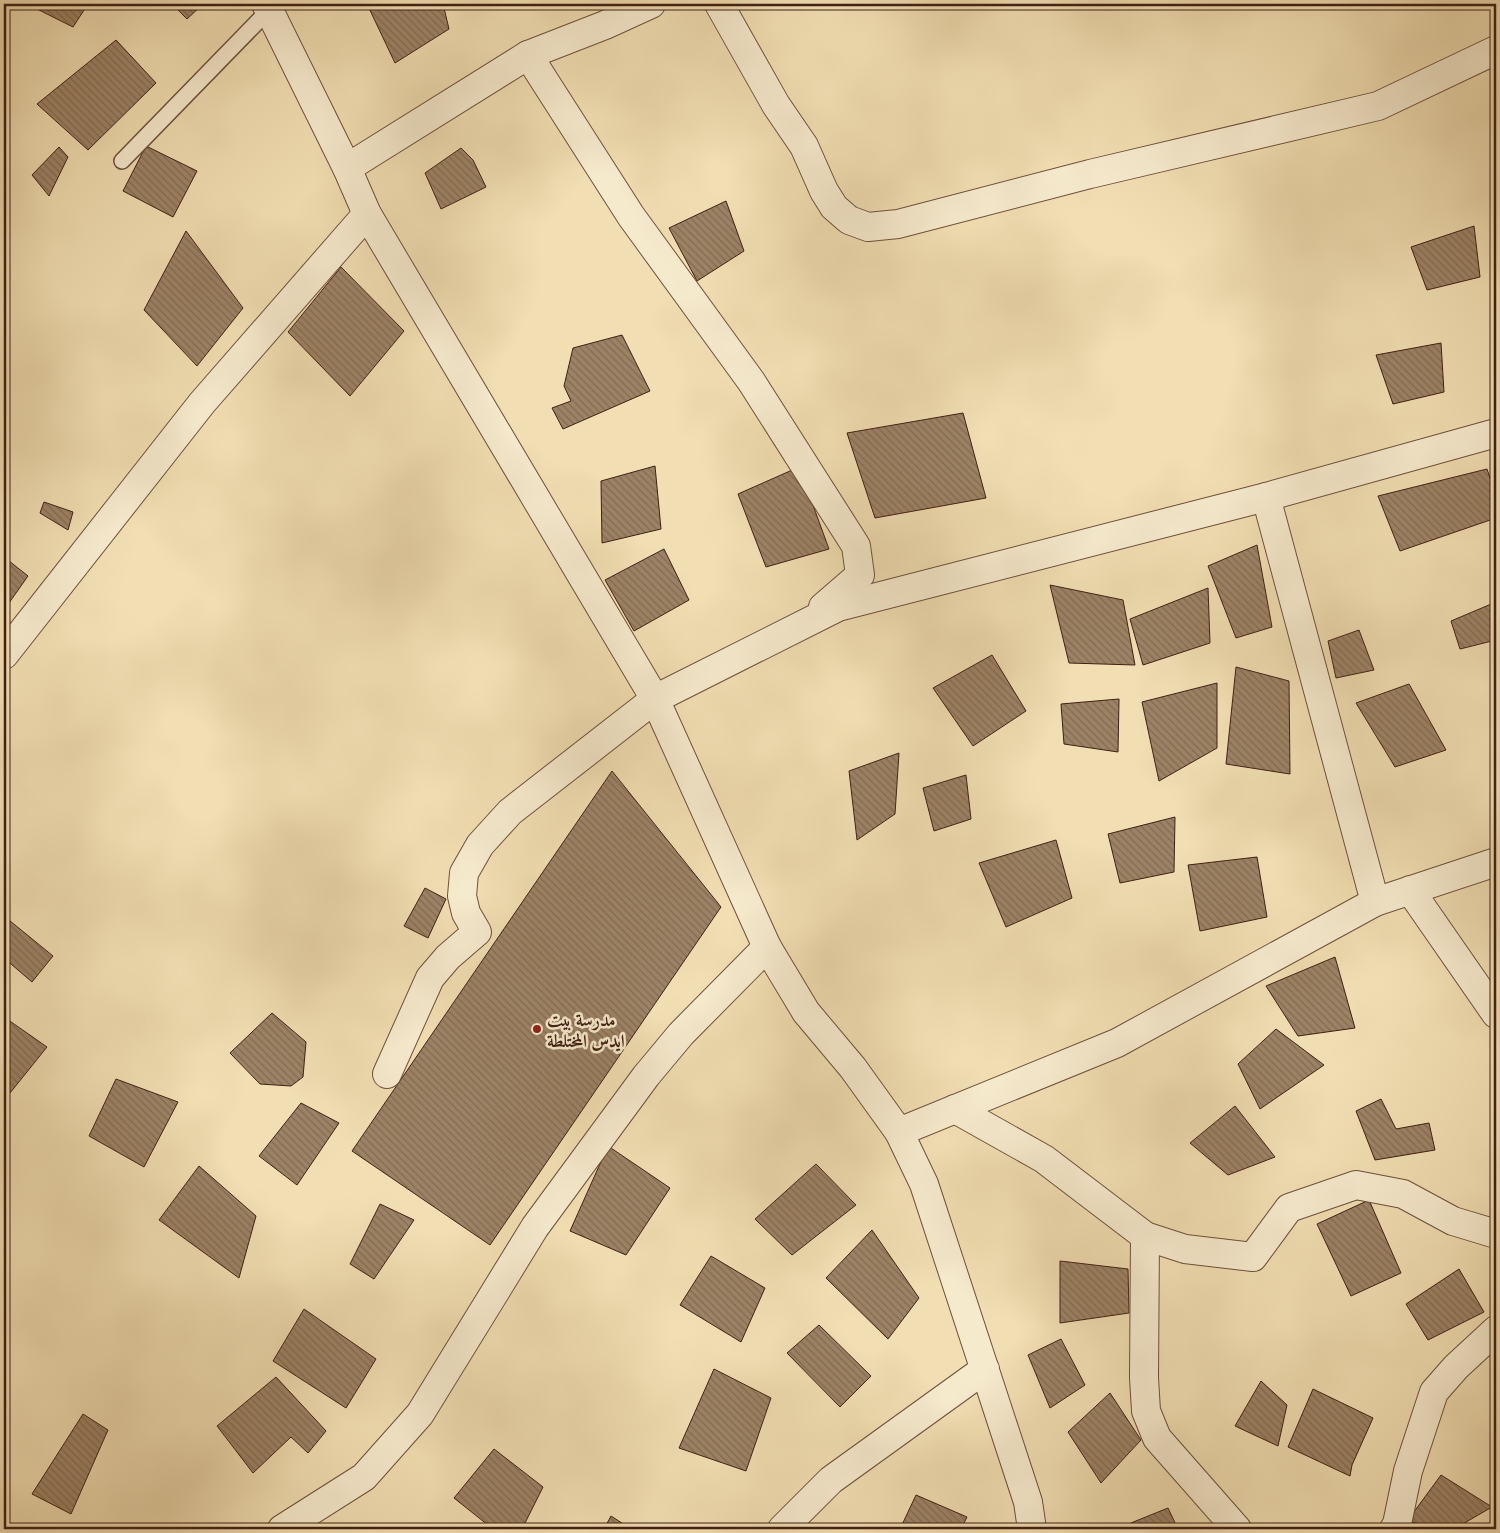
<svg xmlns="http://www.w3.org/2000/svg" width="1500" height="1533" font-family="'EB Garamond',Amiri,serif">
<defs>
<pattern id="building-back-hatch" width="6" height="6" patternUnits="userSpaceOnUse" patternTransform="scale(1.25)"><rect width="6" height="6" fill="#9d8366"/><path d="M-1 5l2 2M0 0l6 6M5-1l2 2" fill="none" stroke="#826b53"/></pattern>
</defs>
<rect width="100%" height="100%" fill="#f1deb2"/>
<filter id="stains"><feTurbulence type="fractalNoise" baseFrequency=".004" numOctaves="4"/><feColorMatrix values="0 0 0 0 .2 0 0 0 0 .09 0 0 0 0 .02 0 0 0 .5 -.17"/></filter>
<radialGradient id="worn" r=".72"><stop offset=".6" stop-color="#630" stop-opacity="0"/><stop offset="1" stop-color="#630" stop-opacity=".3"/></radialGradient>
<g fill="url(#building-back-hatch)" stroke="#412014">
<path d="M27,4h61l-15,23z"/>
<path d="M172,4h31l-16,15z"/>
<path d="M367,4h76l6,25 -54,34z"/>
<path d="M116,40l40,43 -68,67 -51,-46z"/>
<path d="M146,146l51,25 -24,46 -50,-26z"/>
<path d="M59,147l9,10 -19,39 -17,-21z"/>
<path d="M461,148l12,12 13,27 -45,22 -16,-36z"/>
<path d="M726,201l18,50 -47,30 -28,-53z"/>
<path d="M1474,226l6,51 -53,13 -16,-43z"/>
<path d="M186,231l57,77 -46,58 -53,-56z"/>
<path d="M341,267l63,64 -54,65 -62,-64z"/>
<path d="M622,335l28,56 -87,38 -11,-21 19,-7 -7,-15 9,-38z"/>
<path d="M1441,343l3,49 -51,12 -17,-49z"/>
<path d="M963,413l23,85 -111,20 -28,-85z"/>
<path d="M655,466l6,63 -59,14 -1,-62z"/>
<path d="M799,467l30,82 -63,18 -28,-73z"/>
<path d="M1487,469l9,27v22l-96,33 -22,-55z"/>
<path d="M44,502l29,10 -5,18 -28,-17z"/>
<path d="M1257,545l15,82 -36,11 -28,-72z"/>
<path d="M664,549l25,51 -55,31 -29,-51z"/>
<path d="M4,557l24,19 -24,34z"/>
<path d="M1050,585l73,15 12,65 -66,-2z"/>
<path d="M1208,588l2,55 -67,22 -13,-46z"/>
<path d="M1496,602v38l-36,9 -9,-28z"/>
<path d="M1359,630l15,40 -38,8 -8,-37z"/>
<path d="M992,655l34,56 -53,35 -40,-58z"/>
<path d="M1236,667l53,14 1,93 -64,-10z"/>
<path d="M1217,683v65l-58,33 -17,-79z"/>
<path d="M1409,684l37,66 -51,17 -39,-64z"/>
<path d="M1119,699l-1,53 -54,-8 -3,-40z"/>
<path d="M899,753l-4,61 -38,26 -8,-69z"/>
<path d="M612,771l109,136 -231,338 -138,-94z"/>
<path d="M966,775l5,44 -37,12 -11,-43z"/>
<path d="M1175,817l-1,55 -54,11 -12,-49z"/>
<path d="M1056,840l16,58 -66,29 -27,-64z"/>
<path d="M1257,857l10,60 -67,14 -12,-66z"/>
<path d="M425,888l21,11 -18,39 -24,-12z"/>
<path d="M4,916l49,40 -21,26 -28,-24z"/>
<path d="M1335,957l20,71 -57,8 -32,-50z"/>
<path d="M272,1013l34,29 -3,35 -12,9 -31,-2 -30,-31z"/>
<path d="M4,1017l43,30 -37,46 -6,-4z"/>
<path d="M1276,1029l48,36 -64,44 -22,-45z"/>
<path d="M116,1079l62,23 -34,65 -55,-31z"/>
<path d="M1381,1099l15,30 33,-6 6,27 -60,10 -19,-49z"/>
<path d="M301,1103l38,20 -42,62 -38,-29z"/>
<path d="M1235,1106l40,51 -47,18 -38,-32z"/>
<path d="M608,1146l62,42 -44,67 -56,-24z"/>
<path d="M816,1164l40,41 -64,50 -37,-36z"/>
<path d="M199,1166l57,50 -17,62 -80,-58z"/>
<path d="M1369,1200l32,73 -50,23 -34,-72z"/>
<path d="M380,1204l34,16 -40,59 -24,-15z"/>
<path d="M872,1230l47,68 -31,41 -62,-61z"/>
<path d="M711,1256l54,32 -24,54 -61,-37z"/>
<path d="M1060,1261l68,8 1,44 -69,10z"/>
<path d="M1459,1269l25,43 -56,28 -22,-36z"/>
<path d="M304,1309l72,50 -30,49 -73,-47z"/>
<path d="M819,1325l52,51 -31,31 -53,-54z"/>
<path d="M1061,1339l24,46 -35,23 -22,-53z"/>
<path d="M714,1369l57,29 -25,73 -67,-23z"/>
<path d="M276,1377l50,54 -18,22 -17,-16 -38,36 -36,-47z"/>
<path d="M1261,1381l26,24 -9,41 -43,-20z"/>
<path d="M1313,1389l60,29 -21,47 -2,11 -62,-29z"/>
<path d="M1110,1393l31,47 -40,43 -33,-51z"/>
<path d="M83,1414l25,16 -37,84 -39,-20z"/>
<path d="M494,1449l49,38 -21,42h-29l-39,-31z"/>
<path d="M1441,1475l51,32 -38,22h-25l-21,-9z"/>
<path d="M916,1495l51,22 -6,12h-61z"/>
<path d="M1168,1508l10,21h-62z"/>
<path d="M611,1516l20,13h-27z"/>
</g>
<g fill="none" stroke-linecap="round" stroke-linejoin="round">
<defs>
<path id="lane" d="M122,161l147,-151"/>
<g id="street">
<path d="M266,4l81,164 20,46 288,485 112,248 39,65 47,56 46,64 218,-89 258,-141 121,-40"/>
<path d="M719,4l57,101 28,41 20,45 10,16 15,13 19,7 30,-3 192,-50 288,-68 118,-56"/>
<path d="M528,55l103,161 120,165 105,165 4,29 -37,32"/>
<path d="M347,168l181,-113 77,-30 46,-21"/>
<path d="M1266,497l109,405"/>
<path d="M4,655l198,-252 165,-189"/>
<path d="M1410,890l86,124"/>
<path d="M387,1074l43,-96 18,-21 29,-25 -11,-19 -4,-17 2,-23 16,-28 30,-33 145,-113 183,-92 428,-110 230,-64"/>
<path d="M955,1109l89,50 101,77 -1,142 2,33 11,27 80,91"/>
<path d="M899,1132l25,52 104,318 4,27"/>
<path d="M1145,1236l40,13 68,8 36,-49 67,-23 47,9 50,27 43,13"/>
<path d="M282,1529l82,-52 56,-63 115,-187 111,-151 35,-42 86,-87"/>
<path d="M782,1529l49,-49 154,-111"/>
<path d="M1394,1529l3,-5 11,-53 26,-79 22,-25 40,-37"/>
</g>
</defs>
<use href="#lane" stroke="#6d503c" stroke-width="18"/>
<use href="#street" stroke="#6d503c" stroke-width="30"/>
<use href="#lane" stroke="#f6eacd" stroke-width="15"/>
<use href="#street" stroke="#f6eacd" stroke-width="28"/>
</g>
<circle fill="#8f2418" stroke="#f6eacd" stroke-width="2" cx="537" cy="1029" r="5"/>
<g text-anchor="middle" dominant-baseline="central" stroke-width="5" stroke-linejoin="round" paint-order="stroke">
<g font-size="18" font-weight="bold" fill="#412014" stroke="#f6eacd" text-anchor="start">
<text x="547" y="1019">مدرسة بيت<tspan x="547" dy="21">ايدس المختلطة</tspan></text>
</g>
</g>
<rect width="1500" height="1533" fill="none" stroke="#f1deb2" stroke-width="20"/>
<rect x="5" y="5" width="1490" height="1523" fill="none" stroke="#412014" stroke-width="2.5"/>
<rect x="10" y="10" width="1480" height="1513" fill="none" stroke="#412014"/>
<rect width="100%" height="100%" filter="url(#stains)"/>
<rect width="100%" height="100%" fill="url(#worn)"/>
</svg>
